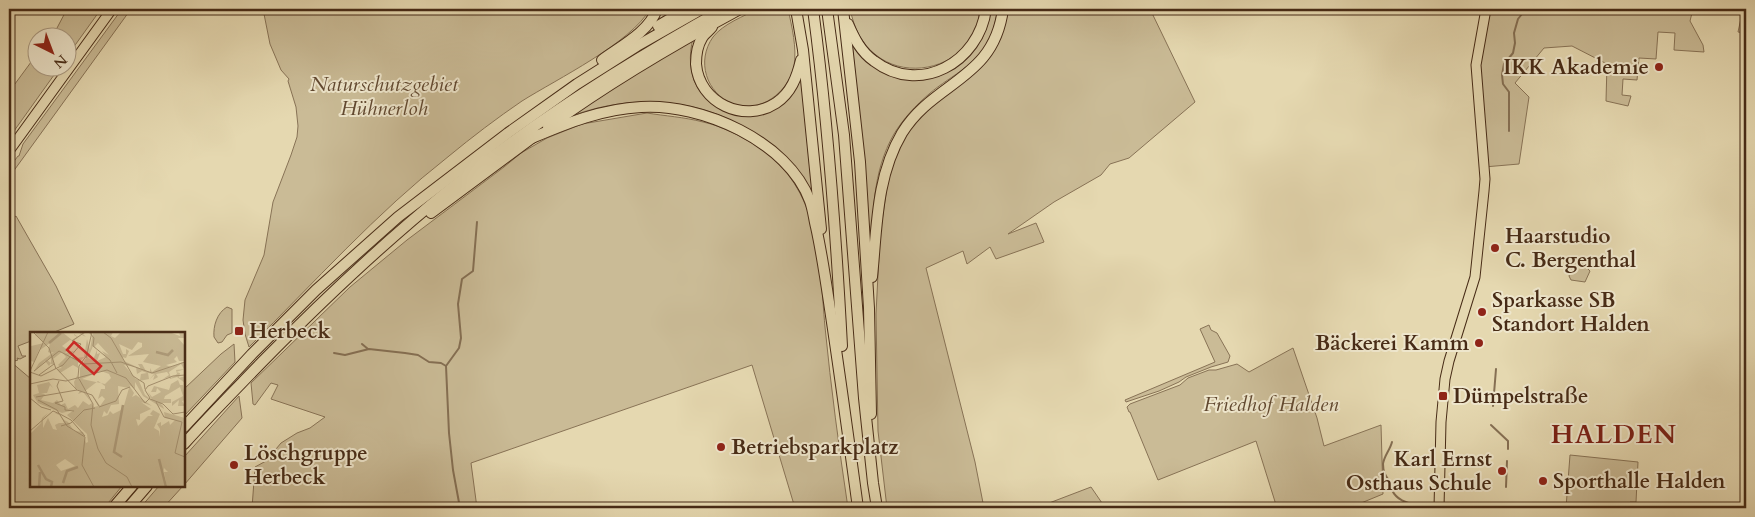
<svg xmlns="http://www.w3.org/2000/svg" width="1755" height="517" font-family="Cardo,serif">
<rect width="100%" height="100%" fill="#e5d8b0"/>
<filter id="stains"><feTurbulence type="fractalNoise" baseFrequency=".004" numOctaves="4"/><feColorMatrix values="0 0 0 0 .2 0 0 0 0 .09 0 0 0 0 .02 0 0 0 .5 -.17"/></filter>
<radialGradient id="worn" r=".72"><stop offset=".6" stop-color="#630" stop-opacity="0"/><stop offset="1" stop-color="#630" stop-opacity=".3"/></radialGradient>
<g fill="#cabb96" stroke="#887356">
<path d="M67,9h34l-33,46v-17l-18,-1 7,-9z"/>
<path d="M122,9h9l-121,167 1,6 -2,-1v-13l9,-12h1l4,-12z"/>
<path d="M263,9h387c-19,34 -93,70 -128,92 -25,17 -50,36 -73,55 -73,57 -135,127 -200,191l-4,-13 -2,-14 2,-20 19,-45 9,-53 18,-47 6,-18 1,-11 -2,-19 -8,-26 1,-2 -8,-9 -11,-26z"/>
<path d="M758,9h30c4,18 9,39 6,57 -5,26 -34,48 -61,38 -27,-11 -37,-43 -20,-67 10,-13 31,-21 45,-28z"/>
<path d="M850,9h129c1,15 -5,27 -15,38 -21,24 -62,29 -88,8 -15,-11 -22,-28 -26,-46z"/>
<path d="M990,9h8c-2,7 -3,15 -5,22 -11,33 -41,43 -64,63 -13,11 -26,25 -35,40 -22,38 -21,81 -23,123l-8,-109 -11,-104 5,8 42,25 66,-18 17,-20 5,-13z"/>
<path d="M1007,9h143l45,93 -66,56 -19,6 -9,11 -47,27 -46,32 28,-11 8,19 -48,17 -6,-12 -23,17 -4,-13 -37,17 49,194 9,46h-97l-9,-77 -2,-117 4,-79 9,-62 14,-33 17,-24 77,-72 7,-19z"/>
<path d="M1486,9h207l-3,12 13,24 1,7 -30,-2 1,-17 -17,-1 -2,27 -17,-1 -2,22 -14,-1 -1,16 9,1 -3,10 -22,-5 1,-37 -35,-18 -28,2 -29,35 14,14 -10,67 -35,3 -7,-99z"/>
<path d="M1743,9h3v24l-8,-1z"/>
<path d="M693,38c-9,36 5,68 43,75 12,3 23,4 34,-2 10,-6 23,-25 31,-34l12,123c-6,-11 -11,-23 -19,-33 -10,-14 -24,-23 -37,-32 -58,-39 -127,-42 -191,-17z"/>
<path d="M37,54l1,14h21l-50,70v-46z"/>
<path d="M647,113c18,3 37,4 56,9 19,4 38,14 55,25 63,42 61,113 67,180 6,61 14,121 23,181h-53l-43,-143 -281,98 6,45h-225l3,-41 11,-6 15,-18 16,-10 13,-5 15,-11 -54,-18 7,-14 -7,-2 -16,22 -2,-1 -2,-21 99,-96 57,-47 97,-73 17,-14 26,-15 35,-14z"/>
<path d="M16,216l40,70 18,38 -22,9h-21v8l-13,5 4,10h4l-6,3 -3,-1 1,2 -7,2 20,17v107h91l-18,22h-95v-287z"/>
<path d="M1579,260l11,11 -5,11 -14,-2 -2,-4 4,-11z"/>
<path d="M227,307l5,2v24l-5,2 -5,7 -4,1 -4,-6c-1,-11 3,-24 13,-30z"/>
<path d="M1209,325l2,5 6,3 13,23 -2,6 -17,5 -25,10 -7,5 -20,9 -33,11 -1,-2 90,-38 -15,-33z"/>
<path d="M234,344l1,18 -51,54v-27l37,-35z"/>
<path d="M1293,348l24,70 7,28 57,-21 2,69 -34,14h-72l-21,-67 -98,39 -28,-68h-1l-2,-5 3,-3 50,-19 8,-7 21,-8h7l21,-6 12,8z"/>
<path d="M239,396l3,22 -58,67v-28z"/>
<path d="M1570,455l68,7 -2,40h-6v6h-64z"/>
<path d="M159,486h24l-20,22h-23z"/>
<path d="M1091,487l11,16 5,5h-71z"/>
</g>
<g fill="none" stroke-linecap="round" stroke-linejoin="round">
<g stroke="#856f53" stroke-width="2">
<path d="M1509,131v-39l-6,-8 -1,-9 2,-11 9,-11 2,-10 -1,-10 4,-14 8,-10"/>
<path d="M362,344l6,5"/>
<path d="M334,353l11,2 24,-6 36,4 13,2 11,7 12,1 5,3"/>
<path d="M1493,406l3,-37"/>
<path d="M1491,425l17,16v8"/>
<path d="M1392,442c-2,8 -8,14 -9,22 0,9 3,12 7,18 1,3 1,6 2,8 5,11 16,13 27,16"/>
<path d="M1506,487l1,-26"/>
<path d="M460,508l-7,-38 -4,-37 -3,-67 13,-18 2,-10 -3,-34 4,-25 11,-8 4,-49"/>
</g>
<defs>
<g id="major">
<path d="M9,151l103,-142"/>
<path d="M1439,508l2,-86 4,-43 4,-18 26,-84 9,-86 1,-12 -9,-114 10,-56"/>
</g>
<g id="highway">
<path d="M796,9l7,41 18,179"/>
<path d="M813,9c15,112 23,224 29,337"/>
<path d="M827,9l17,126 20,263 9,85 4,25"/>
<path d="M843,9l17,153 9,146 2,106"/>
<path d="M848,24c6,14 13,28 26,37 46,35 105,1 112,-52"/>
<path d="M658,26l29,-17"/>
<path d="M712,27c-3,4 -8,7 -10,11 -5,8 -6,18 -6,26 3,39 48,60 80,39 15,-10 21,-26 25,-43"/>
<path d="M602,60c19,-14 47,-28 55,-51"/>
<path d="M548,127c62,-45 125,-82 192,-118"/>
<path d="M532,138c35,-15 70,-29 109,-31 60,-4 147,34 169,94 3,8 4,18 6,26 6,27 10,55 14,82 10,66 19,133 28,199"/>
<path d="M431,213l105,-78"/>
<path d="M872,277c5,-49 4,-100 30,-144 32,-52 92,-53 101,-124"/>
<path d="M184,427l68,-73 64,-64 82,-73 110,-84 69,-49 60,-38 65,-37"/>
<path d="M184,444c25,-28 52,-55 78,-82 60,-61 121,-119 187,-172 86,-69 179,-128 275,-181"/>
<path d="M113,508l19,-22"/>
<path d="M128,508l19,-22"/>
</g>
</defs>
<use href="#major" stroke="#472b16" stroke-width="11"/>
<use href="#highway" stroke="#472b16" stroke-width="12"/>
<use href="#major" stroke="#e5d8b0" stroke-width="9"/>
<use href="#highway" stroke="#e5d8b0" stroke-width="10"/>
</g>
<g fill="#8f2418" stroke="#eee6cc" stroke-width="2">
<circle cx="1659" cy="67" r="5"/>
<circle cx="1495" cy="248" r="5"/>
<circle cx="1482" cy="312" r="5"/>
<rect x="234" y="326" width="10" height="10" rx="2.5"/>
<circle cx="1479" cy="343" r="5"/>
<rect x="1438" y="391" width="10" height="10" rx="2.5"/>
<circle cx="721" cy="447" r="5"/>
<circle cx="234" cy="465" r="5"/>
<circle cx="1502" cy="471" r="5"/>
<circle cx="1543" cy="481" r="5"/>
</g>
<g text-anchor="middle" dominant-baseline="central" stroke-width="4" stroke-linejoin="round" paint-order="stroke">
<g font-size="21" font-weight="bold" fill="#472b16" stroke="#eee6cc" text-anchor="start">
<text x="1649" y="67" text-anchor="end">IKK Akademie</text>
<text x="1505" y="236">Haarstudio<tspan x="1505" dy="24">C. Bergenthal</tspan></text>
<text x="1492" y="300">Sparkasse SB<tspan x="1492" dy="24">Standort Halden</tspan></text>
<text x="249" y="331">Herbeck</text>
<text x="1469" y="343" text-anchor="end">Bäckerei Kamm</text>
<text x="1453" y="396">Dümpelstraße</text>
<text x="731" y="447">Betriebsparkplatz</text>
<text x="244" y="453">Löschgruppe<tspan x="244" dy="24">Herbeck</tspan></text>
<text x="1492" y="459" text-anchor="end">Karl Ernst<tspan x="1492" dy="24">Osthaus Schule</tspan></text>
<text x="1553" y="481">Sporthalle Halden</text>
</g>
<g font-size="21" font-style="italic" fill="#614830" stroke="#eee6cc">
<text x="384" y="84">Naturschutzgebiet<tspan x="384" dy="24">Hühnerloh</tspan></text>
<text x="1271" y="404">Friedhof Halden</text>
</g>
<g font-size="26" font-weight="bold" letter-spacing="1" fill="#7a1f14" stroke="#eee6cc">
<text x="1614" y="434">HALDEN</text>
</g>
</g>
<g transform="translate(30 332)">
<rect width="155" height="155" fill="#e5d8b0"/>
<path d="M7,0h25l10,8 5,-3 -3,-2v-1l4,3 4,-2 -4,-3h10l-5,2 3,3 -4,-2 -9,6 3,1 -6,-2 -8,6 6,4 -3,3 9,-2 -5,5 7,2 8,-1 3,-18 3,11 3,-18h20l-2,4 4,2 6,-6h48l11,4 -1,-4h6l-1,6h-6l7,8v15h-6l-2,-5 -3,3 3,3 -11,3 5,2 14,-6 -1,8 -3,-5 -12,8 2,6 6,-4 -1,-4 9,-1 -9,3 4,1 -1,5 6,-2v7l-8,-6 -7,2 -1,-2 -6,2 6,-4 -2,-3 -11,2 2,3 -5,3 2,-6 -5,5 4,-5 -6,-1 1,6 -10,2 6,14 7,5 -4,-8 4,5 9,-5 -4,-4 -1,4h-5l3,-6 15,4 2,-6 7,-4 2,5h3l2,15 -3,1 3,5h-7l1,-6 -7,6v-4l11,-6 -3,-9 -15,9 -1,3h7v4h-10v1l2,2 1,3 -21,-13 -8,-14v7l-6,-4 5,8 -2,4 4,-2 16,11 -11,-4 10,7 -11,5v6l-4,-1 2,7 10,-10h5l-3,-2 3,-4 7,4 -6,14 5,3 1,6v-8l-3,-5 4,-2v4l8,-5 1,4 5,-5 -10,-2 -1,-6 21,6v69h-18l-3,-15h4l-4,-4 -1,5 3,14h-136v-53l11,-11 1,-5 6,-5 -5,6v9l5,-10 5,11 4,1 -2,-5 4,-2h5l-3,-7 -6,-3h3l3,3 3,4 4,2 6,9 9,1 3,11 2,-1 -1,-8 -20,-19 7,-5 -12,3 -24,-10 -5,-8 6,-2 -2,-8 12,-3 4,6 -3,-3 -3,8h-6l4,1 -4,6 12,3 4,-3 4,5 4,-2 3,6 7,-4 3,3 5,-7 6,4 3,-2 -9,-11 -5,2 2,-3 -5,-3 -1,-6 3,-6 3,4v-12l9,-15 -11,10v5l-5,-3 -13,8 -3,-4 5,-1 -4,-3 8,-8 -4,-5 -9,7 1,5h-3v-7l-4,3 4,3 -2,3 -4,-5 -12,12 6,-10 15,-11 -4,1 -2,-1 2,-9 -10,7 1,-5 -7,17 -3,-1v-15l13,-3 -9,-8zM108,10l4,1v4l-14,9 21,-2 -6,8 18,4 -9,6 -2,-4v4l-4,-1 -4,-7h-4l3,5 -17,-8 -2,-4 4,1 3,-7 -3,-2v5h-3l-4,-10 13,6zM68,11l11,12 -7,-4 4,6 -9,4 3,-8 -3,1v-4l-4,10 -5,-2 5,-12 3,3 -1,-3zM94,33l12,2 1,7 5,-3 5,2 -6,1 -1,6 -4,-1zM71,39l8,3 2,4 -6,6 -23,-5zM68,49l7,5v3h-4l-3,10 4,-3 3,3 -5,7 -8,-12 6,12 -4,1 -9,-16zM88,54l11,2 -6,21 -10,5 -3,-3 -2,4 -6,2 2,-6 3,3 4,-9 8,-1zM35,127l10,7 -14,5 -5,-6z" fill="#cabb96" fill-rule="evenodd"/>
<path fill="none" stroke="#af9d7c" stroke-width="2.5" d="M19,11l12,-10M126,20l12,3 5,-5M92,125l-8,-5 9,-47M129,127l7,28M8,133l8,14 6,3 -1,5M33,151l4,-12 11,-4M9,155l1,-15"/>
<path fill="none" stroke="#a69372" stroke-width="1" d="M3,0l16,16 7,21M59,0l5,6 -1,8 17,14 7,13M73,0l8,6 22,38 11,7 1,6M57,23l-8,11 -1,11 15,27 -2,21 7,24 8,14 21,14 5,10M56,26l6,-26M25,35l22,23 15,5 7,11M0,39l18,-39M4,39l25,-20 25,13 37,-2 31,11 33,-11M0,40l11,4 22,-11 18,-21 -9,-3 13,-9M9,43l15,-11M29,49l-2,5 6,15 -8,2 10,4v3l9,1M0,52l23,-5 13,2 41,-11 19,8 19,25 5,-5 -5,-8 3,-4 25,-10 12,-1M6,65l41,-7M0,66l11,9 10,3M120,67l13,5 10,10 12,-2M8,68l19,10 10,16 18,11 -3,28 12,22M126,70l8,15M69,75l17,-6 6,-11 8,-3M30,82l11,6 14,16M134,85l18,5 -7,31 10,4M31,94l10,-3 13,-13 11,-2M0,99l23,-20 7,3"/>
<path fill="#d62828" fill-opacity="0.15" stroke="#d62828" stroke-width="2.5" d="M44,10l27,24 -7,8 -27,-24z"/>
<rect width="155" height="155" fill="none" stroke="#472b16" stroke-width="2.5"/>
</g>
<rect width="1755" height="517" fill="none" stroke="#e5d8b0" stroke-width="30"/>
<rect x="10" y="10" width="1735" height="497" fill="none" stroke="#472b16" stroke-width="2.5"/>
<rect x="15" y="15" width="1725" height="487" fill="none" stroke="#472b16"/>
<g transform="translate(52 52) rotate(138)"><circle r="24" fill="#eee6cc" stroke="#ab9b83"/>
<path d="M0-4L9 19L0 12L-9 19Z" fill="#8f2418"/>
<text y="-8" font-size="14" font-weight="bold" text-anchor="middle" fill="#472b16">N</text>
</g>
<rect width="100%" height="100%" filter="url(#stains)"/>
<rect width="100%" height="100%" fill="url(#worn)"/>
</svg>
